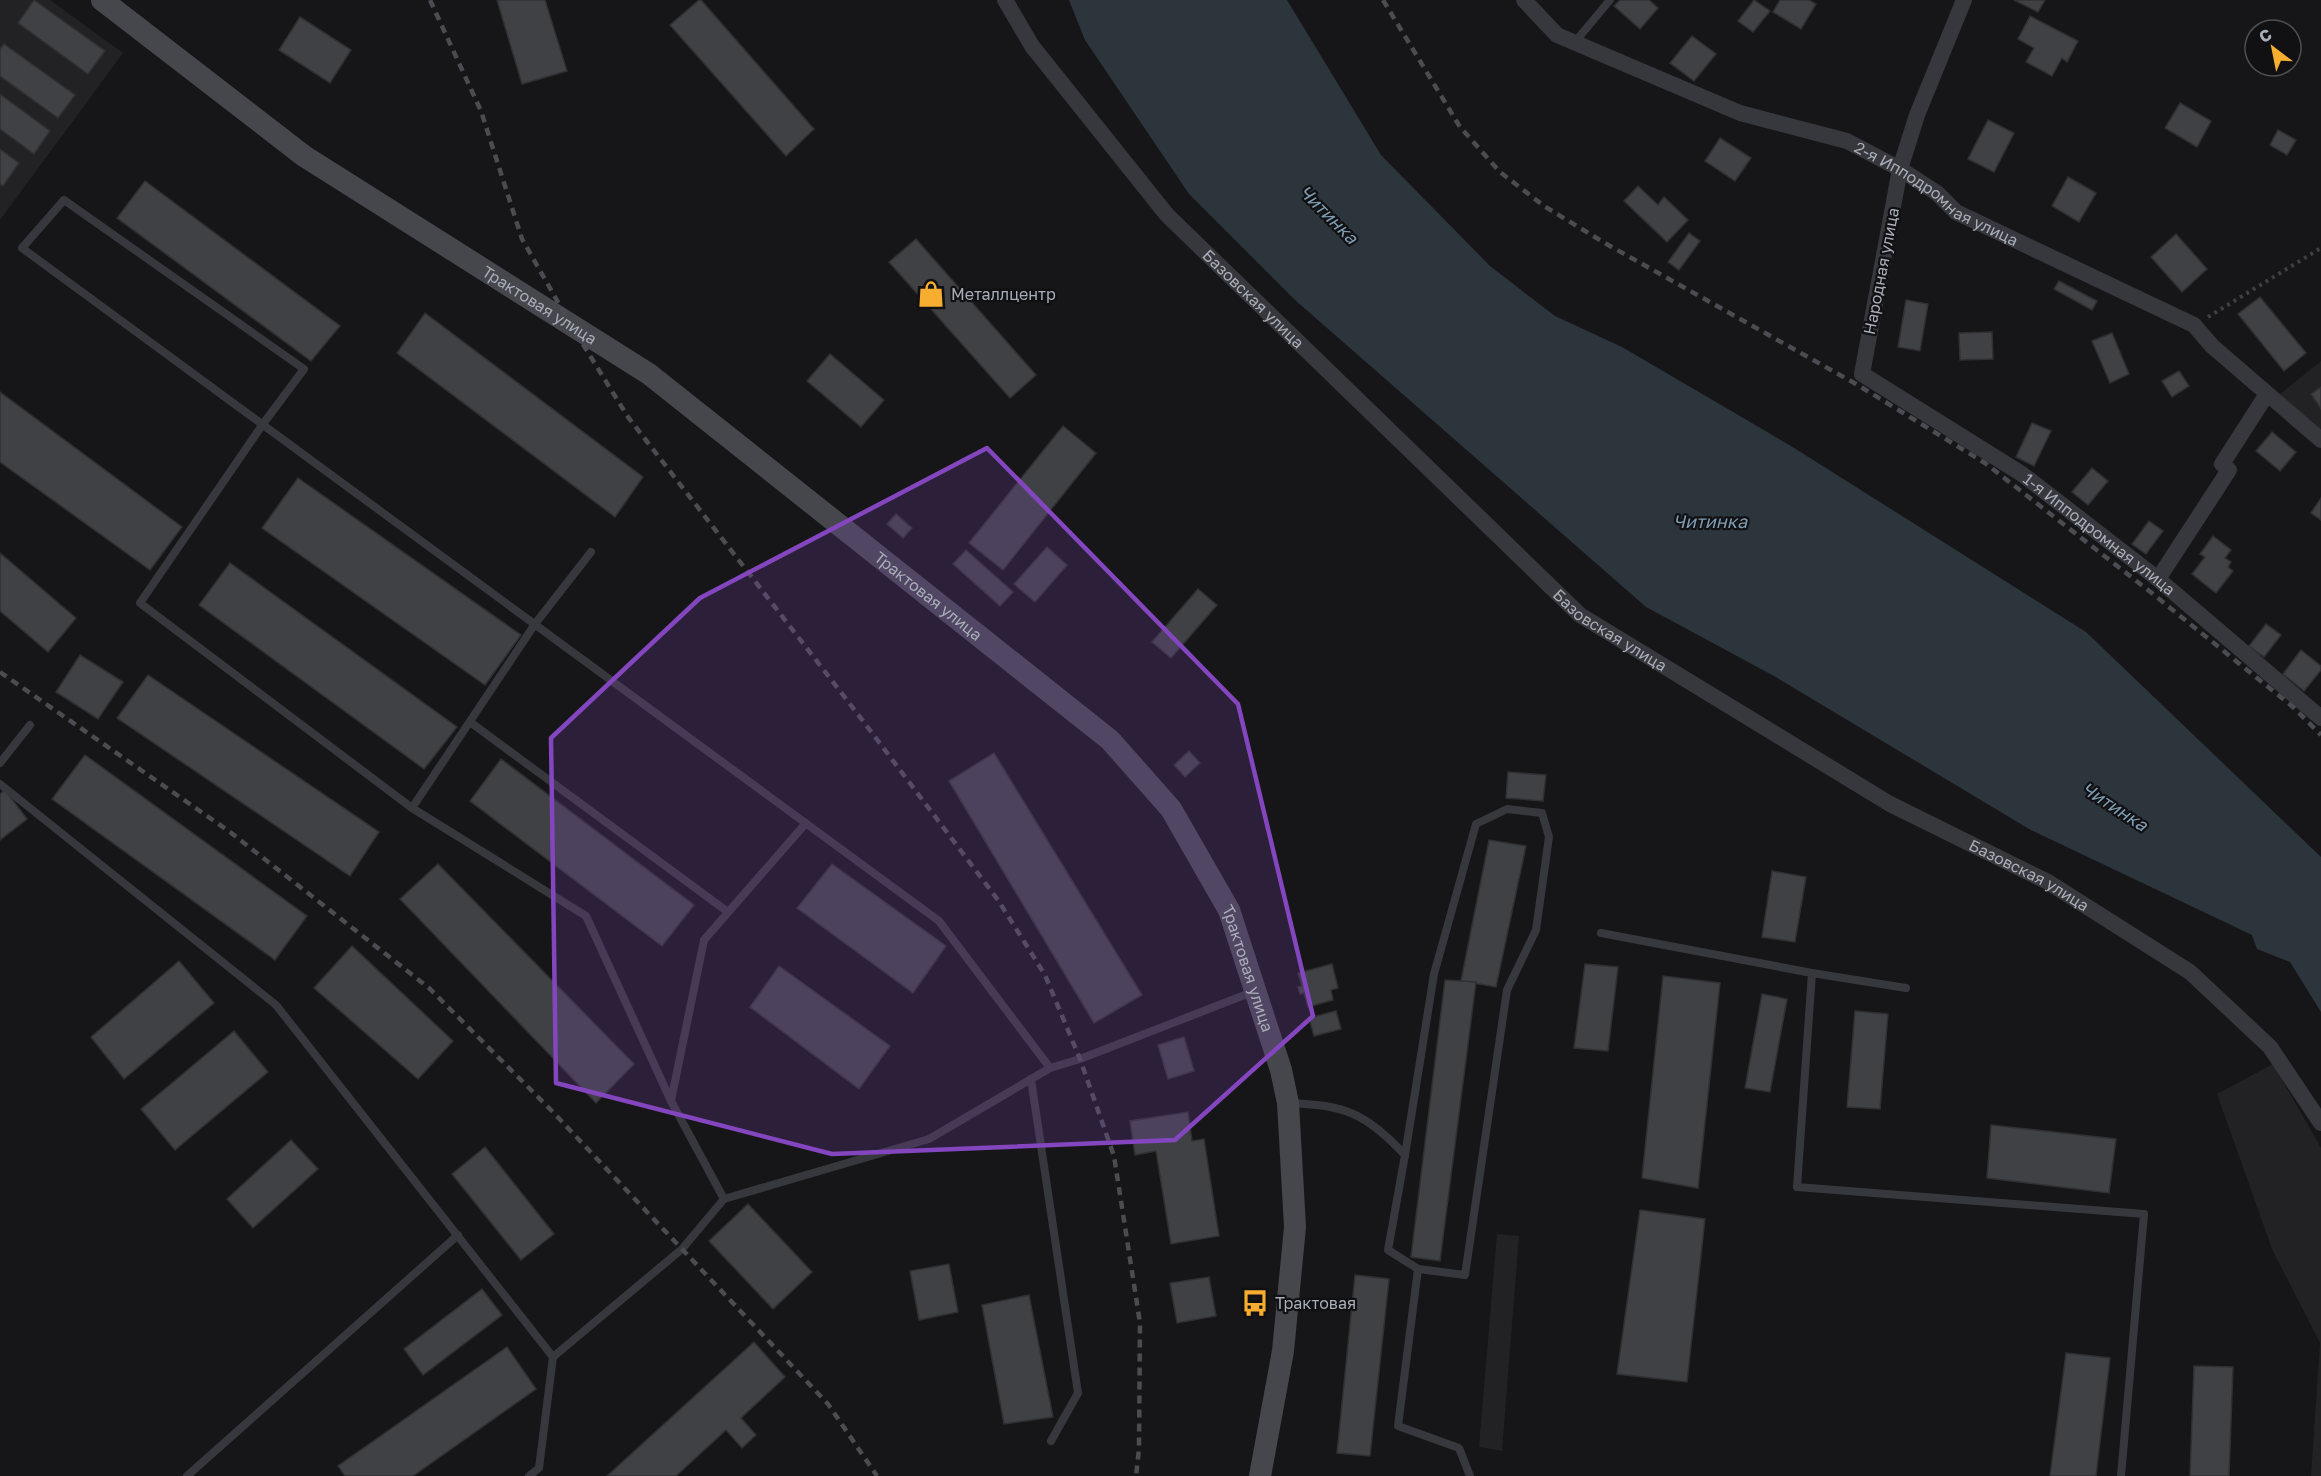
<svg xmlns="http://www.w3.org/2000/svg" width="2321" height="1476" font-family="'Golos Text',sans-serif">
<rect width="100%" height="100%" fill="#161618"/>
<g fill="#222225">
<path d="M0,0h50l73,53 -123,167z"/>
<path d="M2321,361v69l-42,-35z"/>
<path d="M2273,1064l48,84v328h-10l9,-133 -48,-94 -55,-155z"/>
<path d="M1497,1234l22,2 -17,215 -23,-4z"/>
</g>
<path fill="#2c353c" d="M1069,0h218l94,155 109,111 65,50 67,31 169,99 295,186 235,225v155l-31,-50 -33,-13 -5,-14 -223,-106 -255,-153 -128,-69 -351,-307 -106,-106 -104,-154z"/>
<g fill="#404145" stroke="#303034" stroke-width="1.5">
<path d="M34,0l71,51 -17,23 -70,-51z"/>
<path d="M497,0h48l22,71 -45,13z"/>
<path d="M699,0h2l113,129 -28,27 -116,-131z"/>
<path d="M1620,0h29l9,8 -18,21 -26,-23z"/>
<path d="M1754,0l16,11 -17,21 -15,-11z"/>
<path d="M1780,0h29l7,4 -15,25 -28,-17z"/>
<path d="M2014,0h31l-7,12z"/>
<path d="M2030,16l48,25 -11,21 -5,-4 -10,18 -26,-14 8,-14 -16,-9z"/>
<path d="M300,17l51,33 -21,33 -51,-33z"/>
<path d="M1692,36l24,18 -22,27 -24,-18z"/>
<path d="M4,44l71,51 -17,23 -58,-42v-27z"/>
<path d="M0,94l50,37 -16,23 -34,-25z"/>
<path d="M2180,103l31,18 -14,26 -32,-19z"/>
<path d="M1988,120l26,13 -20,39 -26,-13z"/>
<path d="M2278,130l18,10 -9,15 -17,-10z"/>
<path d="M1720,138l31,20 -16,23 -30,-20z"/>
<path d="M0,149l19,14 -16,23 -3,-2z"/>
<path d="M2068,177l28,16 -17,29 -27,-16z"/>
<path d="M145,181l195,145 -29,35 -194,-143z"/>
<path d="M1638,186l20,19 6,-8 24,23 -21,22 -43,-41z"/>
<path d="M1689,233l11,8 -21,29 -11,-8z"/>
<path d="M2176,234l31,35 -25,23 -31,-35z"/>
<path d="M916,239l120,136 -26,23 -121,-136z"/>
<path d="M2059,281l38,20 -5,9 -38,-21z"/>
<path d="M2260,297l46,56 -22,18 -46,-57z"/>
<path d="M1906,300l22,4 -8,47 -22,-4z"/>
<path d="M425,313l218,164 -28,40 -218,-164z"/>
<path d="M1992,332l1,27 -33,1 -1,-27z"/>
<path d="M2112,333l17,41 -19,9 -18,-42z"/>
<path d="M830,354l54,46 -23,27 -54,-46z"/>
<path d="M2179,371l10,15 -17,11 -10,-16z"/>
<path d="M2321,387v22l-10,-15z"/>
<path d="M0,392l182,135 -32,43 -150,-108z"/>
<path d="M2032,423l19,8 -17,35 -18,-9z"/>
<path d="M1063,426l33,27 -93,117 -34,-27z"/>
<path d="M2272,432l24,20 -16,19 -24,-20z"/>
<path d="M2092,468l16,13 -20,24 -16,-13z"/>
<path d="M298,478l223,157 -36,50 -223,-157z"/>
<path d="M2321,498v22l-10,-7z"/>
<path d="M896,514l16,14 -9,10 -16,-14z"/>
<path d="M2149,521l14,10 -17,23 -14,-10z"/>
<path d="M2213,536l18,14 -6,8 6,4 -3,5 5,4 -17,22 -24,-19 13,-17 -5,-3z"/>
<path d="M1047,547l20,18 -32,37 -21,-18z"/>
<path d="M966,550l47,42 -13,14 -47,-42z"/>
<path d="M0,553l76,65 -28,34 -48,-41z"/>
<path d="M230,563l227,164 -33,42 -225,-164z"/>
<path d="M1198,589l19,16 -46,53 -19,-16z"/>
<path d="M2266,624l15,11 -17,22 -15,-11z"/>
<path d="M2301,650l20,16v4l-17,21 -21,-17z"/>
<path d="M80,655l43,27 -25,37 -42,-27z"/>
<path d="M148,675l231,157 -29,44 -233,-158z"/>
<path d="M1189,751l11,12 -15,14 -11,-12z"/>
<path d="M994,753l148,242 -48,28 -145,-242z"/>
<path d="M85,755l222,161 -32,44 -223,-161z"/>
<path d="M501,759l193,146 -32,41 -192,-145z"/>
<path d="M1508,772l38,3 -3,26 -37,-3z"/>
<path d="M5,790l22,29 -27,21v-46z"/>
<path d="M1489,840l37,6 -30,141 -35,-6z"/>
<path d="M438,864l196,200 -38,39 -196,-204z"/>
<path d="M832,864l114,82 -33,47 -116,-85z"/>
<path d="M1772,871l34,6 -11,65 -33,-5z"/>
<path d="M352,946l101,95 -35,38 -104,-91z"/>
<path d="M179,961l35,42 -90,76 -33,-42z"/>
<path d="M1332,964l6,24 -7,2 2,10 -25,7 -4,-14 -4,1 -2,-7 4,-1 -4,-13z"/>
<path d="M1585,964l33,3 -10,84 -34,-3z"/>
<path d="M779,966l111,80 -31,43 -109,-82z"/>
<path d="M1663,976l57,7 -22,205 -56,-10z"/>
<path d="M1445,980l31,2 -36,279 -29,-4z"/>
<path d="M1762,994l25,5 -17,93 -25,-4z"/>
<path d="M1336,1011l5,18 -27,7 -5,-18z"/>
<path d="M1855,1011l33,3 -8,95 -33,-2z"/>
<path d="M234,1031l34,41 -93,78 -34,-41z"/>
<path d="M1184,1037l10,34 -26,8 -10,-34z"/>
<path d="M1188,1112l4,29 12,-2 15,97 -48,8 -15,-93 -21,4 -5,-34z"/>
<path d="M1991,1125l125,14 -7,54 -122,-15z"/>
<path d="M291,1140l27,29 -65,59 -26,-29z"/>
<path d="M485,1147l69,87 -33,26 -69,-86z"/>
<path d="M748,1204l64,68 -39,37 -64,-68z"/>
<path d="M1640,1210l65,9 -18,163 -70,-8z"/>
<path d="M949,1264l9,48 -39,8 -9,-49z"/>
<path d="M1355,1275l34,4 -19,177 -33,-3z"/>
<path d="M1209,1277l7,39 -39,7 -7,-40z"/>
<path d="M482,1289l20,26 -79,60 -19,-26z"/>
<path d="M1029,1295l24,122 -49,7 -22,-119z"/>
<path d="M754,1342l31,35 -44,41 15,17 -14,13 -16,-18 -50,46h-69z"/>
<path d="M507,1347l29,42 -123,87h-68l-7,-10z"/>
<path d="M2066,1353l44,5 -14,118h-46z"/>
<path d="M2194,1366l39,1 -4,109h-39z"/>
</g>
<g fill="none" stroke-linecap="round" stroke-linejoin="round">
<path stroke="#3d3f44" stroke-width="4" stroke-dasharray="3 4.5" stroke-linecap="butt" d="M2208,317l113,-69"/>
<g stroke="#37383d" stroke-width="8">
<path d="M1575,42l35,-42"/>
<path d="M591,552l-56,72 -123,184 -272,-205 123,-179 41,-55 -240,-169 -42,48 917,673 111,147 30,-9 175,-68"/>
<path d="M470,722l258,190"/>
<path d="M0,763l30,-38"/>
<path d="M0,784l276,221 277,352 129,-108 42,-50"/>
<path d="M412,808l174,108 85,185 53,98 205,-60 121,-71"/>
<path d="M1601,933l211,40 -15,214 347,27 -23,262"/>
<path d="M1812,973l94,15"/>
<path d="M1031,1079l47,314 -27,48"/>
<path d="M671,1101l33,-161 102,-117"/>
<path d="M1288,1103c57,2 78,10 117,52l-17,95 30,19 -20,157 61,22 11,28"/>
<path d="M1405,1155l29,-181 42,-150 31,-15 35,4 7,24 -13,93 -29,60 -42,285 -47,-6"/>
<path d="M187,1476l271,-241"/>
<path d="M529,1476l10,-8 14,-111"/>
</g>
<g stroke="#37383d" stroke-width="16">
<path id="s1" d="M1005,0l27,46 135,169 413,400 310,189 158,78 142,90 80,75 51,76"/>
<path id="s2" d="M1524,0l33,35 183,78 107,28 53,28 37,24 19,19 238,113 18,21 109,94"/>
<path id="s3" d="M1964,0l-47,115 -17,54 -38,205 160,100 136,105 163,139"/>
<path d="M2158,579l71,-109 -7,-6 45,-70"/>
</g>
<path stroke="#45474d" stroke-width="22" id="s4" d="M102,0l202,156 345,218 461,366 61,69 58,101 52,160 7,33 7,124 -12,124 -23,125"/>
<g stroke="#4a4c52" stroke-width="4.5" stroke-dasharray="8 6" stroke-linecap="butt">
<path d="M430,0l51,111 41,128 49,86 57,92 232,300 138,183 47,75 35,84 34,97 26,167 -1,126 -3,27"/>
<path d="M1383,0l77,127 40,45 44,34 59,36 253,142 129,79 163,127 145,117 28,28"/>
<path d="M0,672l230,160 199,156 121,121 278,295 49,72"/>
</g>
</g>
<path fill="#8446be" fill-opacity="0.2" stroke="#8446be" stroke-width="4.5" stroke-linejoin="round" d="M987,448l251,256 75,312 -138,124 -343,14 -276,-71 -5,-345 149,-140z"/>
<defs>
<symbol id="shop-bare" viewBox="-9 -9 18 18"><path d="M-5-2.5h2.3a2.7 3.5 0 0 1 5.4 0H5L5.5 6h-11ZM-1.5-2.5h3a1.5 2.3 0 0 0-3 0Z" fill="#f7ad2f" stroke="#111113" stroke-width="2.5" paint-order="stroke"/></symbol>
<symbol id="bus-bare" viewBox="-9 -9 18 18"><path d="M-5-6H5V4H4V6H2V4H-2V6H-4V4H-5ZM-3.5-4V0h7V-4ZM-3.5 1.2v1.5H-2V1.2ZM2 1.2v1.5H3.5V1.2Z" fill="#f7ad2f" stroke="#111113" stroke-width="2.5" paint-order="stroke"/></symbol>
</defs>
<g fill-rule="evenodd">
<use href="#shop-bare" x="912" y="275" width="38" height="38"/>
<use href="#bus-bare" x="1236" y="1284" width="38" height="38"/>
</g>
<g text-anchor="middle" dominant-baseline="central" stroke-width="4.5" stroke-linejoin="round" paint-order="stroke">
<g font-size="16" fill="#a8adb8" stroke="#111113">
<text stroke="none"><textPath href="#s2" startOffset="462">2-я Ипподромная улица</textPath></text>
<text transform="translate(1881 271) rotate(-79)">Народная улица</text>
<text stroke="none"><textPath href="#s1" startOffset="390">Базовская улица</textPath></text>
<text stroke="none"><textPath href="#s4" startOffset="534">Трактовая улица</textPath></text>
<text stroke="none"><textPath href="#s3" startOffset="676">1-я Ипподромная улица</textPath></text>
<text stroke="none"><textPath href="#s4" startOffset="1020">Трактовая улица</textPath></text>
<text stroke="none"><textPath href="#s1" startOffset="878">Базовская улица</textPath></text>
<text stroke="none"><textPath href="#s1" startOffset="1364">Базовская улица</textPath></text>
<text stroke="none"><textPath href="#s4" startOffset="1522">Трактовая улица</textPath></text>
</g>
<g font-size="16" fill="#a8adb8" stroke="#111113" text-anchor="start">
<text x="951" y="294">Металлцентр</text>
<text x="1275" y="1303">Трактовая</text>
</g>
<g font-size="18" font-style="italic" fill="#7e9db4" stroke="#111113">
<text transform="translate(1329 214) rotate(45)">Читинка</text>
<text x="1710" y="521">Читинка</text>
<text transform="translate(2115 806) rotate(33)">Читинка</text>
</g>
</g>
<g transform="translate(2273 48) rotate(328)"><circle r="28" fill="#111113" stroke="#4d4f55" stroke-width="1.5"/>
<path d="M0-4.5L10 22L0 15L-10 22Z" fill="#f7ad2f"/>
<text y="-9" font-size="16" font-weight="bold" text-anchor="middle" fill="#a8adb8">С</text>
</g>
</svg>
